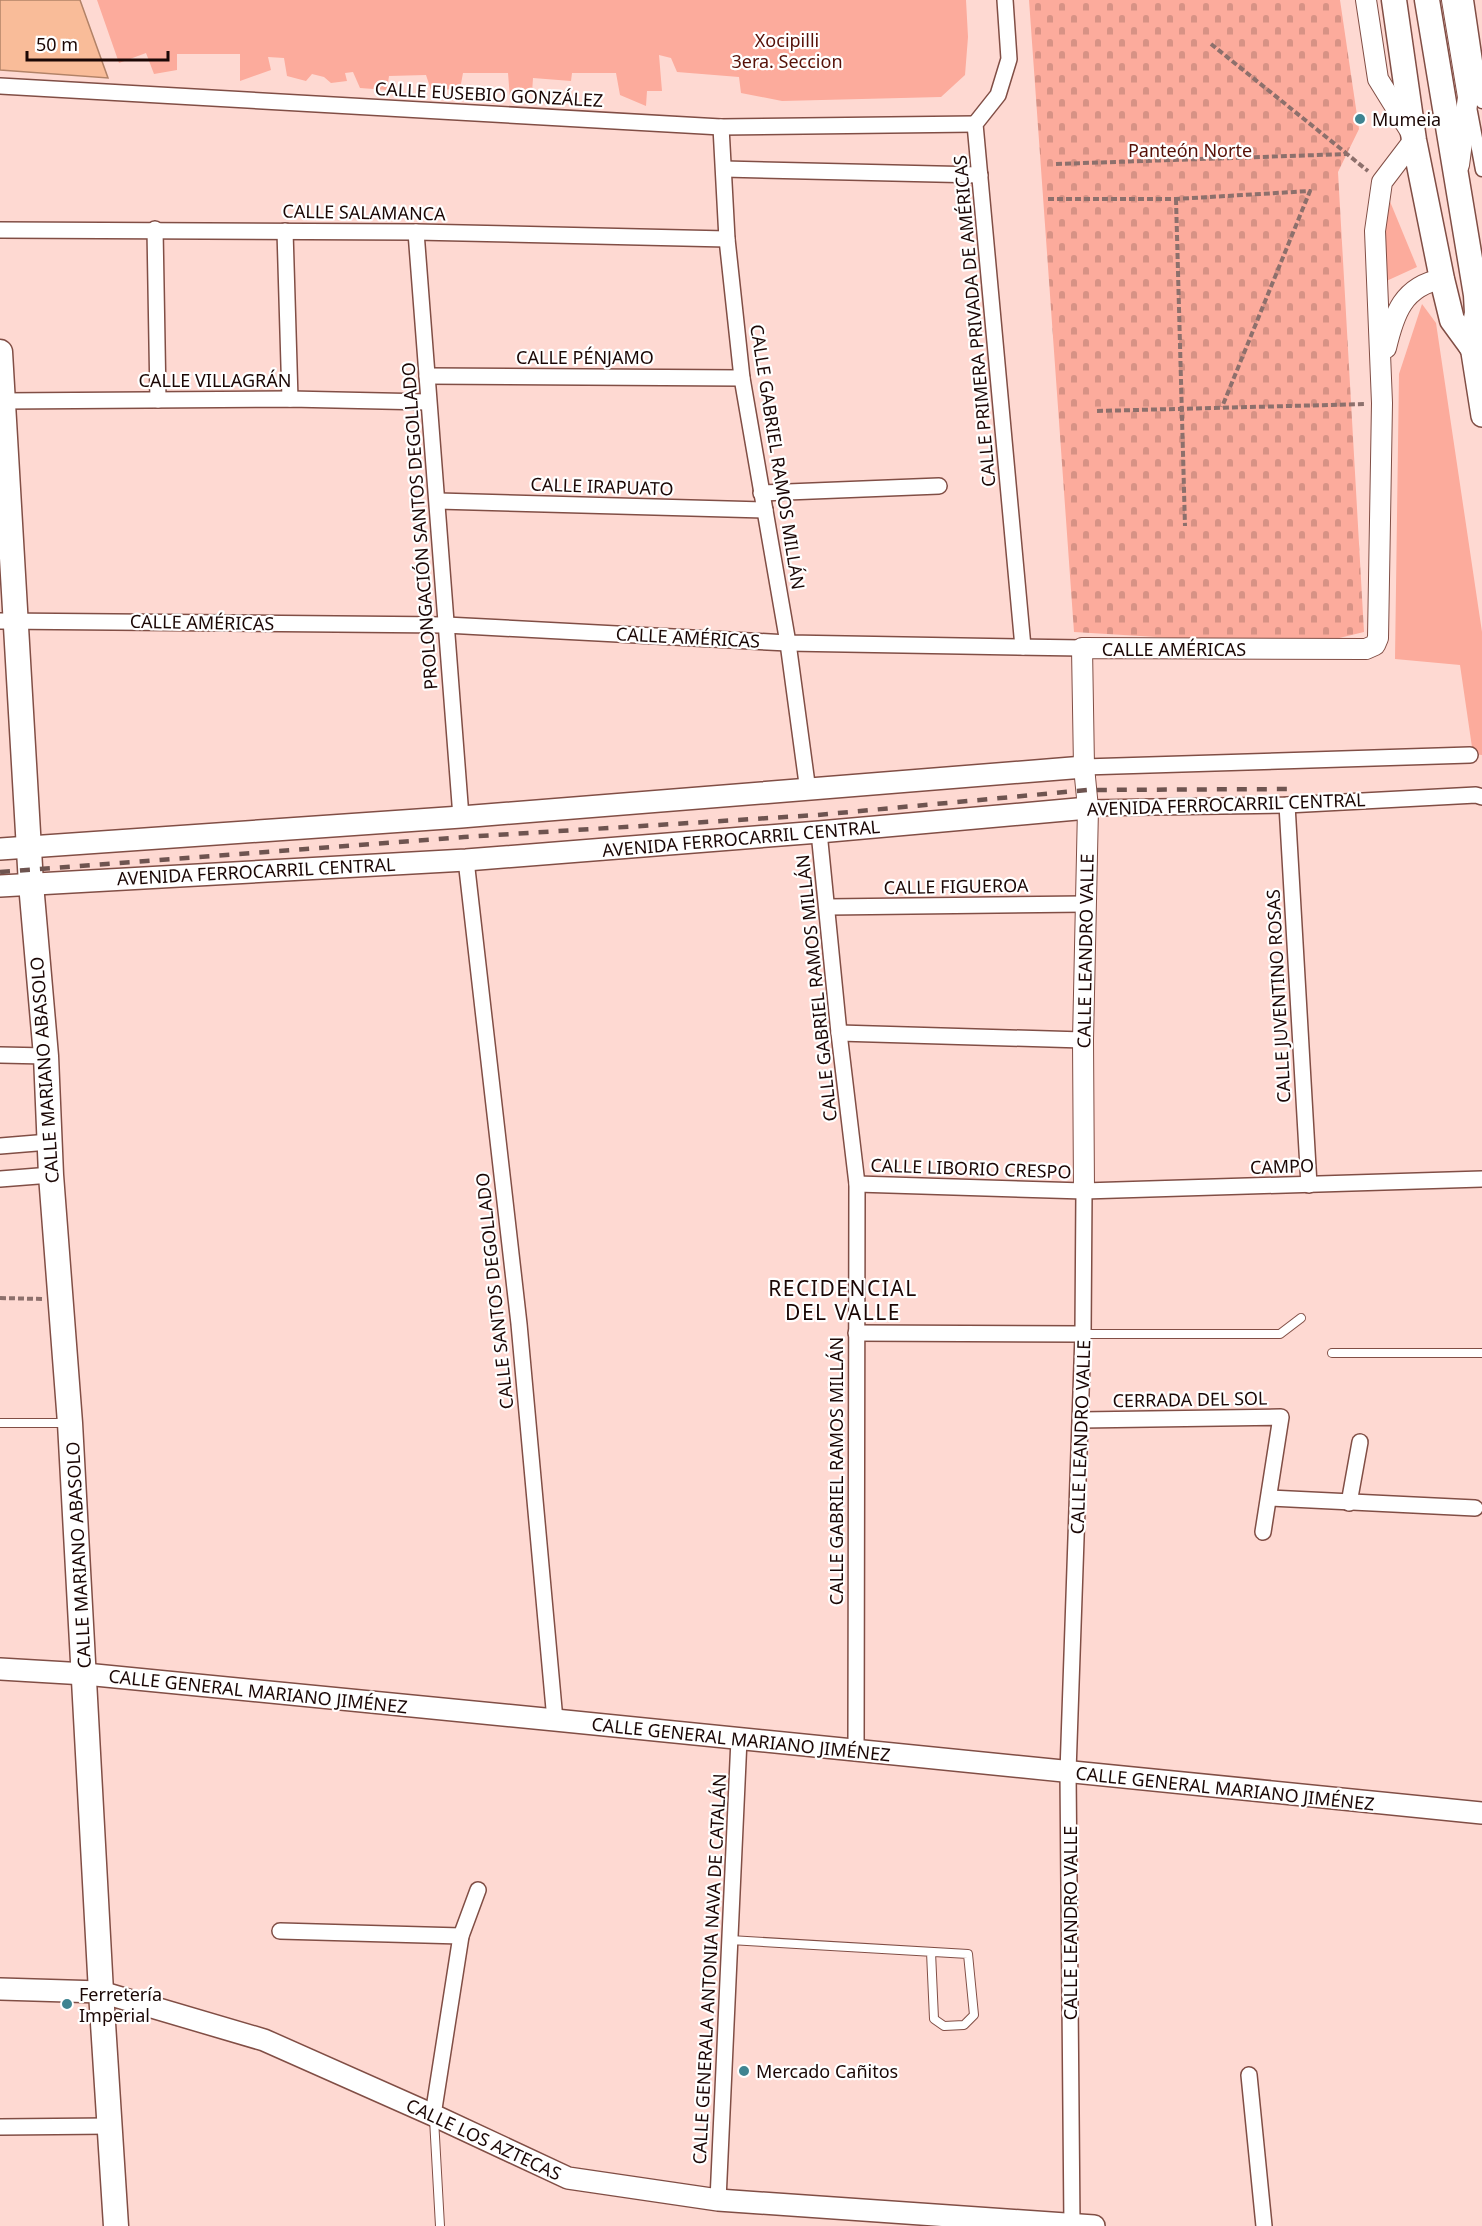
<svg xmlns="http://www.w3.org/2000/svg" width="1482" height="2226" font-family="'Noto Sans',sans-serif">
<defs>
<pattern id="cemetery-stones" width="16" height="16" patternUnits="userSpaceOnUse" patternTransform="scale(1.5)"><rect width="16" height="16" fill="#fcab9c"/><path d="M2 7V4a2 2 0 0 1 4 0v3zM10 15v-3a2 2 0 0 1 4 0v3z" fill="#d79285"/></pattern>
</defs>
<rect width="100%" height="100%" fill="#fed9d2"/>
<path fill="url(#cemetery-stones)" d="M1029,0h311l19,129 -21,43 26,460 -58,14 -232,-14z"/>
<g fill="#fcab9c">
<path d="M97,0h869l2,37 -3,38 -24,22 -159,4 -41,-8 -2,-16 -62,-5 -6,-14 -12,-3 3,36h-15l-1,15 -26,-11 -4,-22h-44l-1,8 -38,-3 -1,15 -22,6 -2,-26h-45l-3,16 -29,1 -5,-15 -37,1 -2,14 -27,-2 -7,-16 -8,1 2,8 -16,2 -7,-6 -12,-3 -6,7 -19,-5 -3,-18 -16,-1 3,13 -31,11v-27h-63v16l-23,4 -8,-21 -27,10z"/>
<path d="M1384,187l33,80 -35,16z"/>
<path d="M1422,304l14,19 46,309v123l-9,-1 -13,-89 -65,-6 4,-285z"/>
</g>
<path fill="#f9bc99" stroke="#b28267" stroke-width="1.5" d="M0,0h80l28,78 -108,-8z"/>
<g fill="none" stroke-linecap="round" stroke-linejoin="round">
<defs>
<g id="service">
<path d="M1083,1334h197l21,-16"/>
<path d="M1332,1353h150"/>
<path d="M0,1423h67"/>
<path d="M730,1940l238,14 6,61 -10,10 -20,1 -10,-7 -3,-67"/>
<path d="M434,2119l6,107"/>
</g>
<g id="pedestrian">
<path d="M1467,0l15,102"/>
<path d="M1471,112l11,58"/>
</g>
<g id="minor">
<path d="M1005,0l4,59 -11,36 -23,29 48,523"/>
<path d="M0,86l721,41 254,-3"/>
<path d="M721,127l6,112 15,139 46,265 20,148"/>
<path d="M724,169l256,6"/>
<path d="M155,229l3,171"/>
<path d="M0,230l416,2 311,7"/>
<path d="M285,231l5,168"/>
<path d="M416,232l45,585"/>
<path d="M427,376l315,2"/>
<path d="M3,401l287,-2 138,3"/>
<path d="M761,493l178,-7"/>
<path d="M438,501l327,9"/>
<path d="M0,621l446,4 342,18 294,5"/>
<path d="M1084,767l386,-12"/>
<path d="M1287,805l22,380"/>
<path d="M1088,808l199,-3 189,-10 6,2"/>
<path d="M819,832l20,201 18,151 -1,568"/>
<path d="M466,860l53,464 36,396"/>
<path d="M828,907l257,-3"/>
<path d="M839,1033l244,7"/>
<path d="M0,1055l46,1"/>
<path d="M0,1146l49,-4"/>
<path d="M0,1179l51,-4"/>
<path d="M857,1184l227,7 398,-12"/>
<path d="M856,1333l227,1"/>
<path d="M1081,1420l200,-3 -18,115"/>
<path d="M1269,1498l206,10"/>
<path d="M1349,1503l11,-61"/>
<path d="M280,1931l181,5"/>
<path d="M1249,2075l15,151"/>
<path d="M433,2115l28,-179 17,-46"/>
<path d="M0,2127l111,-1"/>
<path d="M718,2200l21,-461"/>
<path d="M1072,2226l-4,-454 15,-438 1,-143"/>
</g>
<g id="tertiary">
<path d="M1366,0l12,79 34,55"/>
<path d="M1452,0l16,97 -9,68"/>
<path d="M1386,348c8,-34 17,-62 56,-69"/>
<path d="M1084,1191l-1,-151 5,-232 -4,-41 -2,-119 284,1 9,-4 3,-7 4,-235 -7,-172 7,-49 32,-42"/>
</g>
<g id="secondary">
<path d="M1471,346l11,70"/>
<path d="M0,849l461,-32 623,-50"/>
<path d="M0,886l466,-26 353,-28 269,-24"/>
<path d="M0,1669l85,5 470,46 927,93"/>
<path d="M0,1989l101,3 163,48 169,75 135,63 150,22 376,26"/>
</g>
<g id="primary">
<path d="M1394,0l20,140 28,139 10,41 19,26"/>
<path d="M1427,0l49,295 1,18 -6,33"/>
<path d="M0,352l31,532 15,172 5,119 19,248 31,569 15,234"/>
</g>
</defs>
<use href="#service" stroke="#814e45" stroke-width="10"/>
<use href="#pedestrian" stroke="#814e45" stroke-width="15"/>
<use href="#minor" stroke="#814e45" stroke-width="18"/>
<use href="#tertiary" stroke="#814e45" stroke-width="22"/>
<use href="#secondary" stroke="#814e45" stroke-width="24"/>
<use href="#primary" stroke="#814e45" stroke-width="27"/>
<g stroke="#8d706c" stroke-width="4" stroke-dasharray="6 3" stroke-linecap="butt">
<path d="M1211,44l135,109"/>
<path d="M1056,164l291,-10 21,17"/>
<path d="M1048,199h128l134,-8 -88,216"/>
<path d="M1176,199l9,327"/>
<path d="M1097,411l269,-7"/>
<path d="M0,1298l42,1"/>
</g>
<use href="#service" stroke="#fff" stroke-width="8"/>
<use href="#pedestrian" stroke="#fff" stroke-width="12"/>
<use href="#minor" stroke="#fff" stroke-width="15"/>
<use href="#tertiary" stroke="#fff" stroke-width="20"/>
<use href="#secondary" stroke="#fff" stroke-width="21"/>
<use href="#primary" stroke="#fff" stroke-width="24"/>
<path stroke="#6e5450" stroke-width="4.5" stroke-dasharray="10 10" stroke-linecap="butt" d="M0,872l464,-35 353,-22 270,-25 207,-1"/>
</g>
<g fill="#3f8491" stroke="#fff" stroke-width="2">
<circle cx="1360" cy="119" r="6"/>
<circle cx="67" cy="2004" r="6"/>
<circle cx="744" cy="2071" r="6"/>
</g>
<g text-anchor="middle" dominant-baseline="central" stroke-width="4.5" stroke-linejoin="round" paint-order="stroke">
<g font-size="18" fill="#561007" stroke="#fff">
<text x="787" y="40">Xocipilli<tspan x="787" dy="21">3era. Seccion</tspan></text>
<text x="1190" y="150">Panteón Norte</text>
</g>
<g font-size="18" fill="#1b0705" stroke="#fff">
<text transform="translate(489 94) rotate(3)">CALLE EUSEBIO GONZÁLEZ</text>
<text transform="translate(364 212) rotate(1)">CALLE SALAMANCA</text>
<text transform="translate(974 321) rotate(-95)">CALLE PRIMERA PRIVADA DE AMÉRICAS</text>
<text x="585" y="357">CALLE PÉNJAMO</text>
<text x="215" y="380">CALLE VILLAGRÁN</text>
<text transform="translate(778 457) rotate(81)">CALLE GABRIEL RAMOS MILLÁN</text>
<text transform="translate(602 486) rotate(2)">CALLE IRAPUATO</text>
<text transform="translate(419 526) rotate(-94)">PROLONGACIÓN SANTOS DEGOLLADO</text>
<text transform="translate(202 622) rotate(1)">CALLE AMÉRICAS</text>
<text transform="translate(688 637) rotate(3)">CALLE AMÉRICAS</text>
<text x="1174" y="649">CALLE AMÉRICAS</text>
<text transform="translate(1226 804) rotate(-2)">AVENIDA FERROCARRIL CENTRAL</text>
<text transform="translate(741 838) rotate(-5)">AVENIDA FERROCARRIL CENTRAL</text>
<text transform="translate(256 871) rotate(-3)">AVENIDA FERROCARRIL CENTRAL</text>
<text transform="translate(956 886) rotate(-1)">CALLE FIGUEROA</text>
<text transform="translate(1085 951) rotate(-89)">CALLE LEANDRO VALLE</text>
<text transform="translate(816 988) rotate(-96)">CALLE GABRIEL RAMOS MILLÁN</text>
<text transform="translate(1278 996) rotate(-93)">CALLE JUVENTINO ROSAS</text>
<text transform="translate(44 1070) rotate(-94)">CALLE MARIANO ABASOLO</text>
<text transform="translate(1282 1166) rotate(-2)">CAMPO</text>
<text transform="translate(971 1168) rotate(2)">CALLE LIBORIO CRESPO</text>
<text transform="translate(494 1291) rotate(-96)">CALLE SANTOS DEGOLLADO</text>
<text transform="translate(1190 1399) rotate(-1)">CERRADA DEL SOL</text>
<text transform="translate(1080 1437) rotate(-88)">CALLE LEANDRO VALLE</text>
<text transform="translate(836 1471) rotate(-90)">CALLE GABRIEL RAMOS MILLÁN</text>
<text transform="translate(78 1555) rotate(-93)">CALLE MARIANO ABASOLO</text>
<text transform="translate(258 1691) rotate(6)">CALLE GENERAL MARIANO JIMÉNEZ</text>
<text transform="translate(741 1739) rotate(6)">CALLE GENERAL MARIANO JIMÉNEZ</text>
<text transform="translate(1225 1788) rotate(6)">CALLE GENERAL MARIANO JIMÉNEZ</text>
<text transform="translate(1070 1923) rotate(-90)">CALLE LEANDRO VALLE</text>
<text transform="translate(709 1969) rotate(-87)">CALLE GENERALA ANTONIA NAVA DE CATALÁN</text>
<text transform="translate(484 2139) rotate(25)">CALLE LOS AZTECAS</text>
</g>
<g font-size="18" fill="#1b0705" stroke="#fff" text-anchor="start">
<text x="1372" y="119">Mumeia</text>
<text x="79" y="1994">Ferretería<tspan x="79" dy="21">Imperial</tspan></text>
<text x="756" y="2071">Mercado Cañitos</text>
</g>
<g font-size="21" letter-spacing="1.5" fill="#1b0705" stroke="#fff">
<text x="843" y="1288">RECIDENCIAL<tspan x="843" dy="24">DEL VALLE</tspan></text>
</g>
</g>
<path d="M27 51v9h141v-9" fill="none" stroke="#1b0705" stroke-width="3"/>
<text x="36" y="51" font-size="18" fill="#1b0705" stroke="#ffffff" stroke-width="4.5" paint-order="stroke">50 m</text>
</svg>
